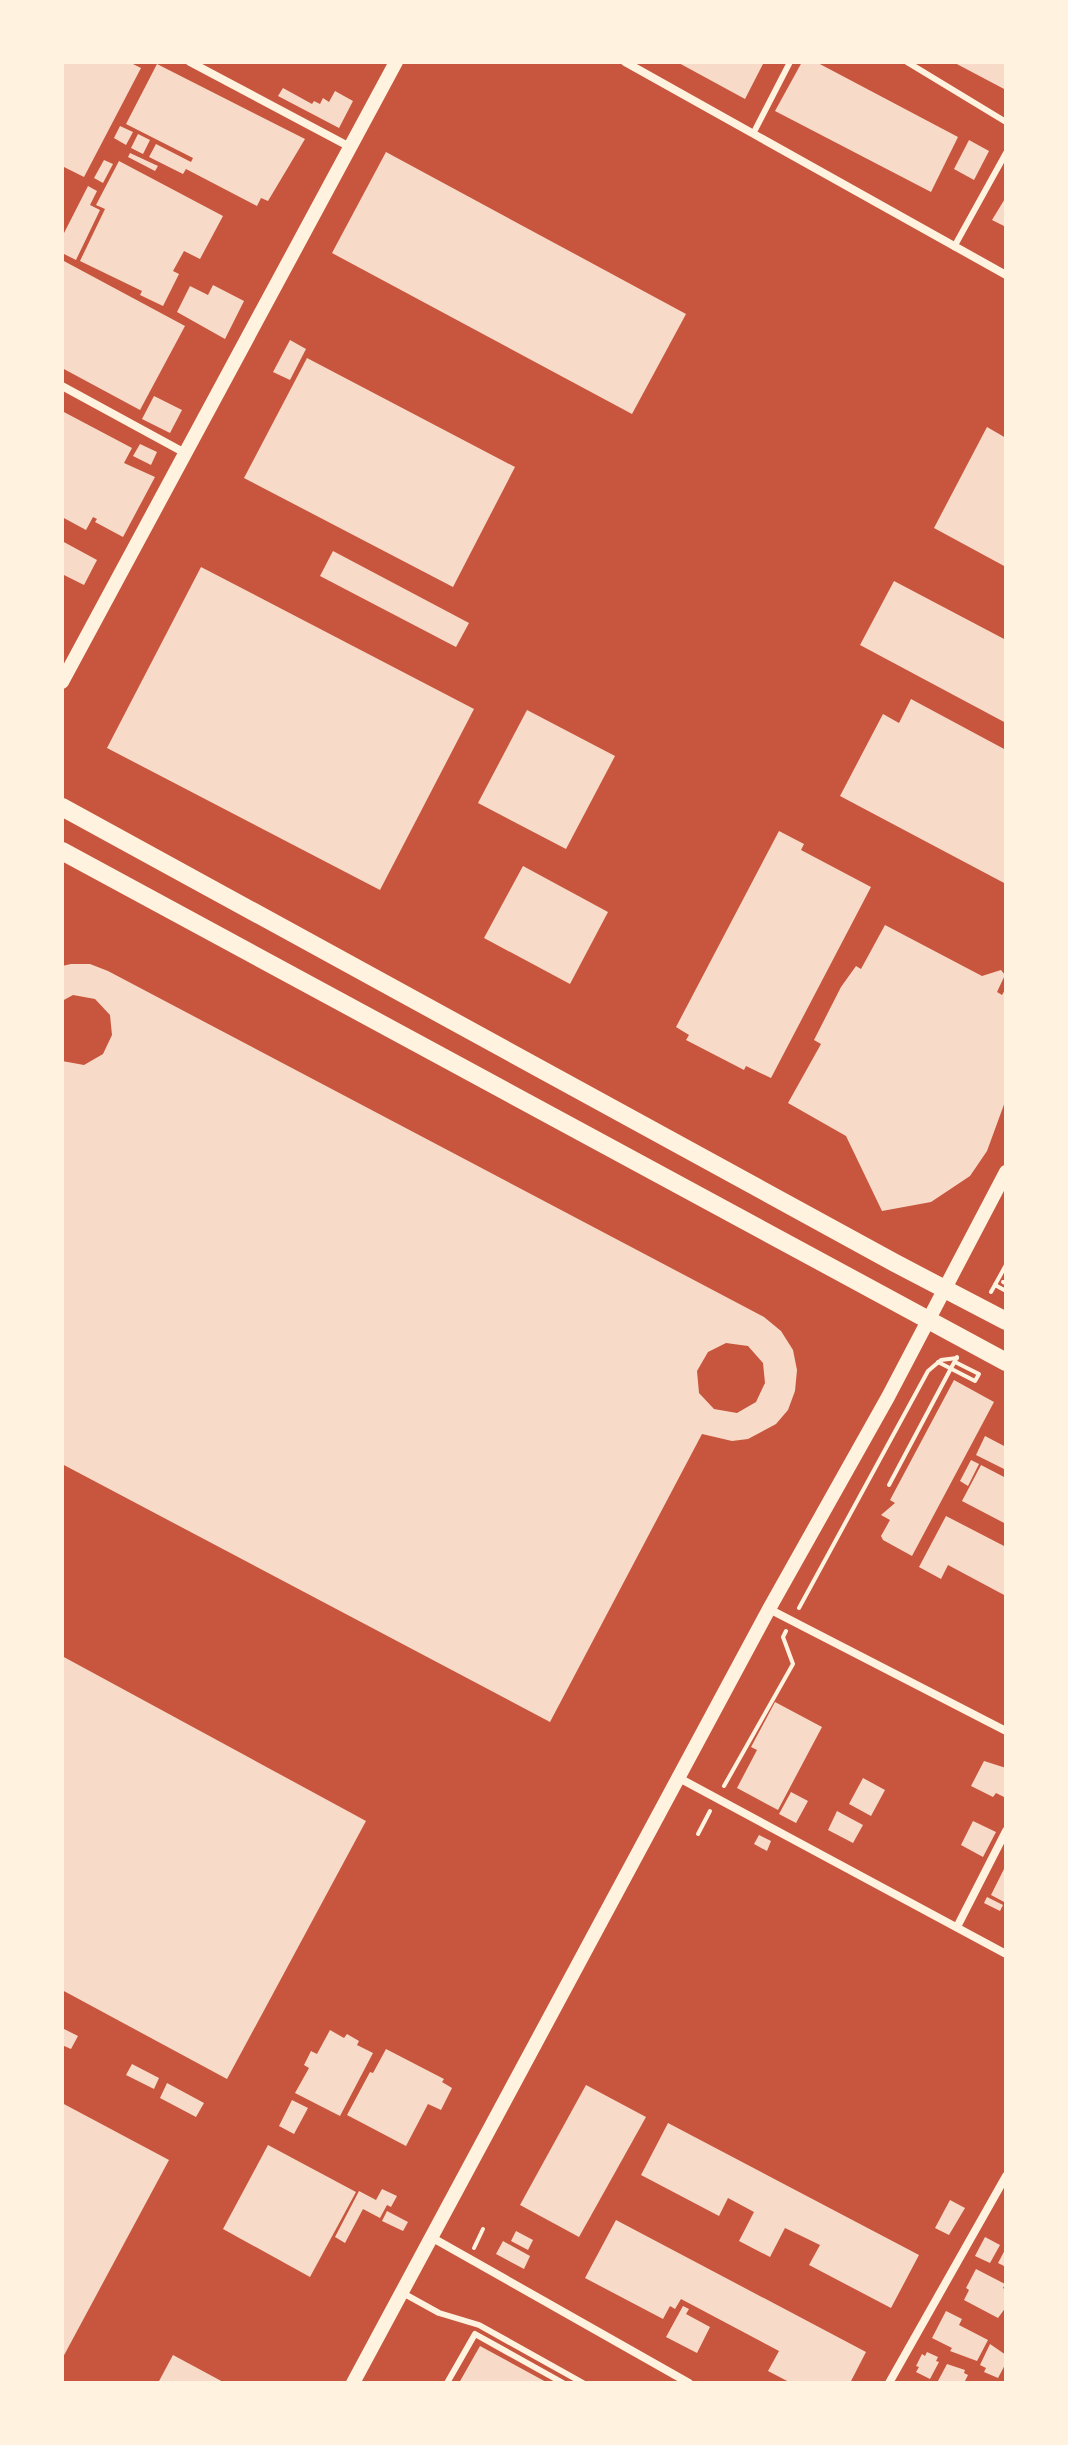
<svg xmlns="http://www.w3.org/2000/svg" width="1068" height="2445" font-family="Inter,sans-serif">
<rect width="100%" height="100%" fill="#c8553d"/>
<g fill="#f7dbc8" fill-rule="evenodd">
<path d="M62,62h67l12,6 -57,109 -22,-11z"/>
<path d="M677,62h87l-19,37z"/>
<path d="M802,62h14l142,75 -27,55 -156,-81z"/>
<path d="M953,62h53v28z"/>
<path d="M157,64l148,75 -37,62 -7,-3 -4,8 -71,-37 -3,5 -34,-17 7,-13 35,18 2,-4 -67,-34z"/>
<path d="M283,88l29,16 2,-3 6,3 3,-6 6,4 6,-11 18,10 -14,27 -61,-32z"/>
<path d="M120,126l13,6 -7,13 -12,-7z"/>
<path d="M138,134l12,6 -7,14 -12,-6z"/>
<path d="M969,140l20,11 -15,29 -20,-11z"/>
<path d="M386,152l300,162 -54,100 -300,-161z"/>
<path d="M130,153l28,13 -3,5 -27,-14z"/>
<path d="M104,160l9,4 -10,19 -9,-5z"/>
<path d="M119,161l104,55 -23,43 -16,-8 -11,20 6,3 -16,32 -23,-11 2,-4 -62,-30 25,-52 -9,-4z"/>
<path d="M88,186l9,5 -7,14 10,5 -24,50 -14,-7v-16z"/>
<path d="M1006,197v30l-14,-7z"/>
<path d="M62,260l123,66 -45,84 -78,-42z"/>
<path d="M213,285l31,16 -19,38 -48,-27 13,-26 18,9z"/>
<path d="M290,340l16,9 -16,31 -17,-8z"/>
<path d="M307,358l208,109 -62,120 -209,-109z"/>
<path d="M154,396l28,14 -12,23 -28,-14z"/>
<path d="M62,411l70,37 -8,15 31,14 -32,60 -28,-15 2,-3 -4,-2 -7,13 -24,-13z"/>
<path d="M987,427l19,11v129l-72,-39z"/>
<path d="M140,444l17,8 -6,13 -18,-9z"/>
<path d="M62,541l35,19 -13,25 -22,-11z"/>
<path d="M333,551l136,72 -13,24 -136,-71z"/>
<path d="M201,567l273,142 -94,181 -273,-142z"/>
<path d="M894,581l112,59v83l-146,-78z"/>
<path d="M911,699l95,51v134l-166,-88 43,-82 16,9z"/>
<path d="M527,710l88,46 -49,93 -88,-46z"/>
<path d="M779,831l25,13 -3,6 70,37 -100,191 -25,-12 -2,4 -58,-30 3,-5 -13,-8z"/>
<path d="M523,866l85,46 -38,72 -86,-46z"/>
<path d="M885,925l97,51 19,-6 4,5 -8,17 5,3 4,-7v111l-19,52 -17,25 -39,26 -49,9 -36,-75 -58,-33 33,-59 -7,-4 27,-53 15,-21 5,3z"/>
<path d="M71,964h19l18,7 656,346 17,14 12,19 4,20 -2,21 -7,19 -12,14 -28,15 -16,2 -30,-7 -152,288 -488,-258v-403l22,4 19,-11 9,-19 -2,-20 -15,-16 -22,-4 -11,6v-35zM726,1343l22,3 15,17 2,20 -9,19 -19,11 -23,-4 -15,-16 -2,-22 11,-19z"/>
<path d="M954,1380l40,22 -82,154 -29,-16 -2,-4 9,-16 -9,-5 14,-12 -5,-3z"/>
<path d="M985,1436l21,11v23l-30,-15z"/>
<path d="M971,1460l8,4 -11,22 -8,-5z"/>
<path d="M981,1465l25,13v46l-44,-23z"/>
<path d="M946,1516l60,31v49l-58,-31 -7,14 -22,-12z"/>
<path d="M62,1656l304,165 -139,258 -165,-89z"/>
<path d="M775,1702l47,25 -44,83 -41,-22 20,-38 -6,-3z"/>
<path d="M984,1761l22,7v30l-10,-5 -3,4 -22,-11z"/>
<path d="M863,1778l22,12 -14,26 -22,-12z"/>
<path d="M791,1792l17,9 -12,22 -17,-9z"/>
<path d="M837,1811l26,14 -10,18 -25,-13z"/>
<path d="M973,1821l23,11 -13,25 -22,-12z"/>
<path d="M759,1835l12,6 -4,10 -13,-7z"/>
<path d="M1006,1865v38l-15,-8z"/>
<path d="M987,1897l16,8 -3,6 -16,-8z"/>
<path d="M62,2028l16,8 -7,13 -9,-4z"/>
<path d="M330,2030l14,8 3,-4 12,7 -2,4 16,8 -33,63 -45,-23 14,-25 -5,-3 7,-14 6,3z"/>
<path d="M386,2049l58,30 -2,3 10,6 -11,22 -13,-6 -22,42 -59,-31 23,-43 3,1z"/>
<path d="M132,2064l27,14 -5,11 -28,-14z"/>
<path d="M167,2083l37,20 -8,14 -36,-19z"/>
<path d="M586,2085l60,32 -67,120 -59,-32z"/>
<path d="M292,2100l16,8 -14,26 -15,-8z"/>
<path d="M62,2103l107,57 -107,199z"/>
<path d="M668,2123l251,132 -28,53 -82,-43 11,-20 -35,-17 -15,29 -31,-16 15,-29 -26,-14 -9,18 -78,-41z"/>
<path d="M268,2145l88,47 -46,85 -87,-48z"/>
<path d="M382,2189l15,7 -6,11 -4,-2 -7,13 -17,-9 -18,34 -10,-6 24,-46 17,9z"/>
<path d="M950,2200l15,8 -16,27 -14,-7z"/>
<path d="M387,2211l21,11 -5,9 -21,-10z"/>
<path d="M616,2220l250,132 -16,31h-59l-23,-12 11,-20 -98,-52 -6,10 -5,-3 -7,13 -78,-41z"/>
<path d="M516,2231l17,9 -5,10 -17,-9z"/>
<path d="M985,2237l15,8 -10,18 -15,-7z"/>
<path d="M503,2241l27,15 -6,13 -28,-15z"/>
<path d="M1006,2248v19l-8,-4z"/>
<path d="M976,2269l29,15 -2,4 3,2v17l-8,11 -34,-18 5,-10 -3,-2z"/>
<path d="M683,2306l6,3 -3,5 24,13 -13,26 -31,-16z"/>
<path d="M946,2311l16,8 -3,6 29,15 -11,21 -27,-10 2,-3 -20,-10z"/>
<path d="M990,2344l16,11v8l-8,15 -14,-6 2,-4 -6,-3z"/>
<path d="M480,2346l68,37h-89z"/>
<path d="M927,2352l11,5 -2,4 3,1 -9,17 -14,-7 3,-5 -3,-1 6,-12 3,2z"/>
<path d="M173,2355l52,28h-67z"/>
<path d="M947,2364l18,6 -1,3 4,2 -4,8 -26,-2z"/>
</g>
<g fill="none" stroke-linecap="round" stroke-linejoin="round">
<g stroke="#fff3e0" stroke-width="4">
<path d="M1003,1282l3,1"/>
<path d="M995,1285l11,6"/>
<path d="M991,1292l15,-27"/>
<path d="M938,1362l37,19 4,-7 -24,-12"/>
<path d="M889,1485l68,-128"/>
<path d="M799,1608l129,-237 13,-11 16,-2"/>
<path d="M724,1786l69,-122 -10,-27 3,-6"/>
<path d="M698,1834l12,-23"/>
<path d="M474,2248l9,-19"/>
</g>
<g stroke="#fff3e0" stroke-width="6">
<path d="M907,62l99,60"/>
<path d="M754,132l36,-70"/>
<path d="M954,247l52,-94"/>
<path d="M401,2292l38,21 40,12 104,58"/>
<path d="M447,2383l28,-49 88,49"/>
</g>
<g stroke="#fff3e0" stroke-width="8">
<path d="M190,62l160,85"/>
<path d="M625,62l381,213"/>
<path d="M62,386l123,67"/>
<path d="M769,1609l237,122"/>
<path d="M679,1778l327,176"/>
<path d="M957,1927l49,-96"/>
<path d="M431,2237l258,146"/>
<path d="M889,2383l117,-207"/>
</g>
<g stroke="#fff3e0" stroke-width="14">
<path d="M62,682l334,-620"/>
<path d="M353,2383l416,-774 119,-212 118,-225"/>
</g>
<g stroke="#fff3e0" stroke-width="18">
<path d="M62,807l833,456 111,58"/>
<path d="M62,851l944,511"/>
</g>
</g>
<rect width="1068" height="2445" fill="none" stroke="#fff3e0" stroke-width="128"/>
</svg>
